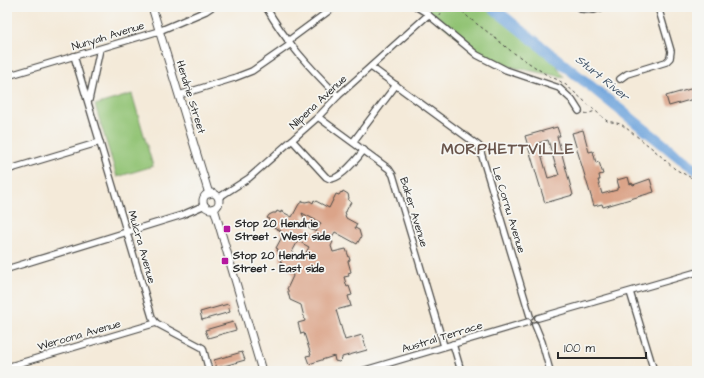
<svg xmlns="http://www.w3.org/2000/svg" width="704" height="378" font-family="'Architects Daughter',sans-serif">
<rect width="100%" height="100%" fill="#f6f6f2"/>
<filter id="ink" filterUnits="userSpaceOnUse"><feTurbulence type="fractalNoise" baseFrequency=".025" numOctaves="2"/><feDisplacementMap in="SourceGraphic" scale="8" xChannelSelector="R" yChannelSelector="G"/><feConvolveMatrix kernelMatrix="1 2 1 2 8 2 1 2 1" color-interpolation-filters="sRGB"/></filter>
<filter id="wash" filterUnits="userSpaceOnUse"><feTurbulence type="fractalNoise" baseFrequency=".012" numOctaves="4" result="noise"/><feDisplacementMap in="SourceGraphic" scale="16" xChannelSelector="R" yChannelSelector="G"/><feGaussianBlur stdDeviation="0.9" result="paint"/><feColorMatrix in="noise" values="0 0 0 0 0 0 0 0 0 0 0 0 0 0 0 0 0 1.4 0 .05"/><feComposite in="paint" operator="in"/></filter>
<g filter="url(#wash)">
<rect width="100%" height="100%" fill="#f4ead9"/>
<g fill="#91c373" stroke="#5e774f">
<path d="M418,7h74l56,45 16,25 -69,-13z"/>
<path d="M132,94l21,72 -36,11 -22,-72z"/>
</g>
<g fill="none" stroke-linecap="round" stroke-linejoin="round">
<path stroke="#6fa4dc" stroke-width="11" d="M492,7l187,150 18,13"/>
</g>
<g id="blocks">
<g fill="#dba489" fill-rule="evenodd">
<path d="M697,87v11l-28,8 -3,-10z"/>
<path d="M557,127l3,9h-3l16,59 -28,8 -20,-67zM548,140l8,27v-1l3,9 -11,3 -10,-35z"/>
<path d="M583,130l6,22 4,-1 3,12 3,-1 4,12 -4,1 1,5h-2l4,14 15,-4v-2l2,-1 -2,-7 11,-3 2,7 2,-1 1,2 17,-6 4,13 -51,15 -1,-3 -8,2 -22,-73z"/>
<path d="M343,191l5,3 1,4 -1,2 3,2 -6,11 1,1 -1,2 1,1v1l11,6 -2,4 4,2 2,7 -4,7 -22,-12 -5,8 3,2 -2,4 2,6 13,-3 4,11 -2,1 3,11 -3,1 1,3 -5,1 3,10 2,-1 3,9 -4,1 3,10 -15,4 9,30 17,-5 5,15 -25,7v2l-3,3 -4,-1 -1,-5 -25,8 -3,-8 5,-1 -7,-22 -3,1 -3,-11 7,-2 -4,-16 -11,-5 -2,-8v-2l-1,-1 6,-13 -2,-5 -11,-6 2,-2 -2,-1 1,-2 -2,-1 3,-5 -5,-3 1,-2 -2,-1 7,-13 -3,-2 1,-2 -11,-6 1,-2 -3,-2 1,-2 -2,-1 2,-3 4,-2h3l1,-2 4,2v-2l11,6 7,-13 4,-3 2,1 5,-1 3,2 1,-3 15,8 7,-14 3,1 2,-3 1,1zM302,213l19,10 -5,9 -8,-4zM298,241l11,6 -6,11 -11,-6z"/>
<path d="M228,304l2,8 -28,8 -2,-8z"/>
<path d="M233,322l3,8 -28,8 -3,-8z"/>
<path d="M242,352l3,8 -28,8 -3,-8z"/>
</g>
</g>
</g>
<g filter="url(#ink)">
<use href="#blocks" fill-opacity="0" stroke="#494845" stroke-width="1"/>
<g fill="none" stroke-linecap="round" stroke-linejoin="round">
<defs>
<g id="minor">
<path d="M266,7c19,34 45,62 72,89"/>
<path d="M417,7l8,5 52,43 29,15 53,18 13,12 7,11"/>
<path d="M581,9l13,1 9,-3"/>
<path d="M288,41l46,-34"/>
<path d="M74,56l78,261 4,6 47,25 6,23"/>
<path d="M371,67l108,79 51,170"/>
<path d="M7,76l152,-45 47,-20 6,-4"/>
<path d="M620,79l7,-5 39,-12 4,-4 1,-7 -13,-44"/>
<path d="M179,95l55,-17 18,-7 39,-27"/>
<path d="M89,100l11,-51"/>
<path d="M318,117l71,52 4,6 51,171"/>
<path d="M292,140l34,37 4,2c10,0 27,-20 34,-29"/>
<path d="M353,142l43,-57"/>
<path d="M7,170l93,-28"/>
<path d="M218,198l31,-20 69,-61 20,-21 90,-81"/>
<path d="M7,269l175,-54 23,-10"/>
<path d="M630,292l24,79"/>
<path d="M538,318l159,-46"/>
<path d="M535,325l7,17 8,29"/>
<path d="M453,344l8,27"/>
<path d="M7,367l149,-44"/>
<path d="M362,371l166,-49"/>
</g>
<g id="tertiary">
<path d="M152,7l57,187"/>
<circle cx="211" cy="201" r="8"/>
<path d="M214,208l48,163"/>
</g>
</defs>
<use href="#minor" stroke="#494845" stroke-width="8"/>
<use href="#tertiary" stroke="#494845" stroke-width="9"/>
<g stroke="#494845" stroke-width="1" stroke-dasharray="3 3" stroke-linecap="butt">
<path d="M458,7l11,11 20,15 22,18 36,24 11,5 8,5 41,36 14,3 32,25 22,20 22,12"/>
<path d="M440,16l2,-6 -1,-3"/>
<path d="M585,113l2,1 8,-3"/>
</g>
<use href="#minor" stroke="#fff" stroke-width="5.5"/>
<use href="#tertiary" stroke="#fff" stroke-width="7"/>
</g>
</g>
<g fill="#b5179e" stroke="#f6f6f2" stroke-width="1.5">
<rect x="223" y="225" width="8" height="8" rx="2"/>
<rect x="221" y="257" width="8" height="8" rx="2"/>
</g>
<g text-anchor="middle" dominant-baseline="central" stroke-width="3.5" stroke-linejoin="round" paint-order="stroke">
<g font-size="11" fill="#2b2b2b" stroke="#f6f6f2">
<text transform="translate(108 36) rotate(-17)">Nunyah Avenue</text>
<text transform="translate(191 97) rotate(73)">Hendrie Street</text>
<text transform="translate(318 102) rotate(-43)">Nilpena Avenue</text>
<text transform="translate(509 210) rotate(73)">Le Cornu Avenue</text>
<text transform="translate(414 212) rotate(73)">Baker Avenue</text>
<text transform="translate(142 247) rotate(74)">Mulcra Avenue</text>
<text transform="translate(79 335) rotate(-16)">Weroona Avenue</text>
<text transform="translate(442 337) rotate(-17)">Austral Terrace</text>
</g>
<g font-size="11" font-weight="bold" fill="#2b2b2b" stroke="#f6f6f2" text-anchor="start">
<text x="235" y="223">Stop 20 Hendrie<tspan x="235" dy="13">Street - West side</tspan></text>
<text x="233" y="255">Stop 20 Hendrie<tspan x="233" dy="13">Street - East side</tspan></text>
</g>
<g font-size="12" font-style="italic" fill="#435569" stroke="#f6f6f2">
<text transform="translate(602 78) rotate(39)">Sturt River</text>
</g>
<g font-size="15" font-weight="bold" letter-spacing="1" fill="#69554c" stroke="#f6f6f2">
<text x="508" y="149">MORPHETTVILLE</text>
</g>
</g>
<rect width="704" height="378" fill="none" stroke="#f6f6f2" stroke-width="24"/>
<path d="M558 352v6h88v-6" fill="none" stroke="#2b2b2b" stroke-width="2"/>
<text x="564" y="352" font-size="12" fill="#2b2b2b" stroke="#f6f6f2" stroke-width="3" paint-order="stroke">100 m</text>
</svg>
